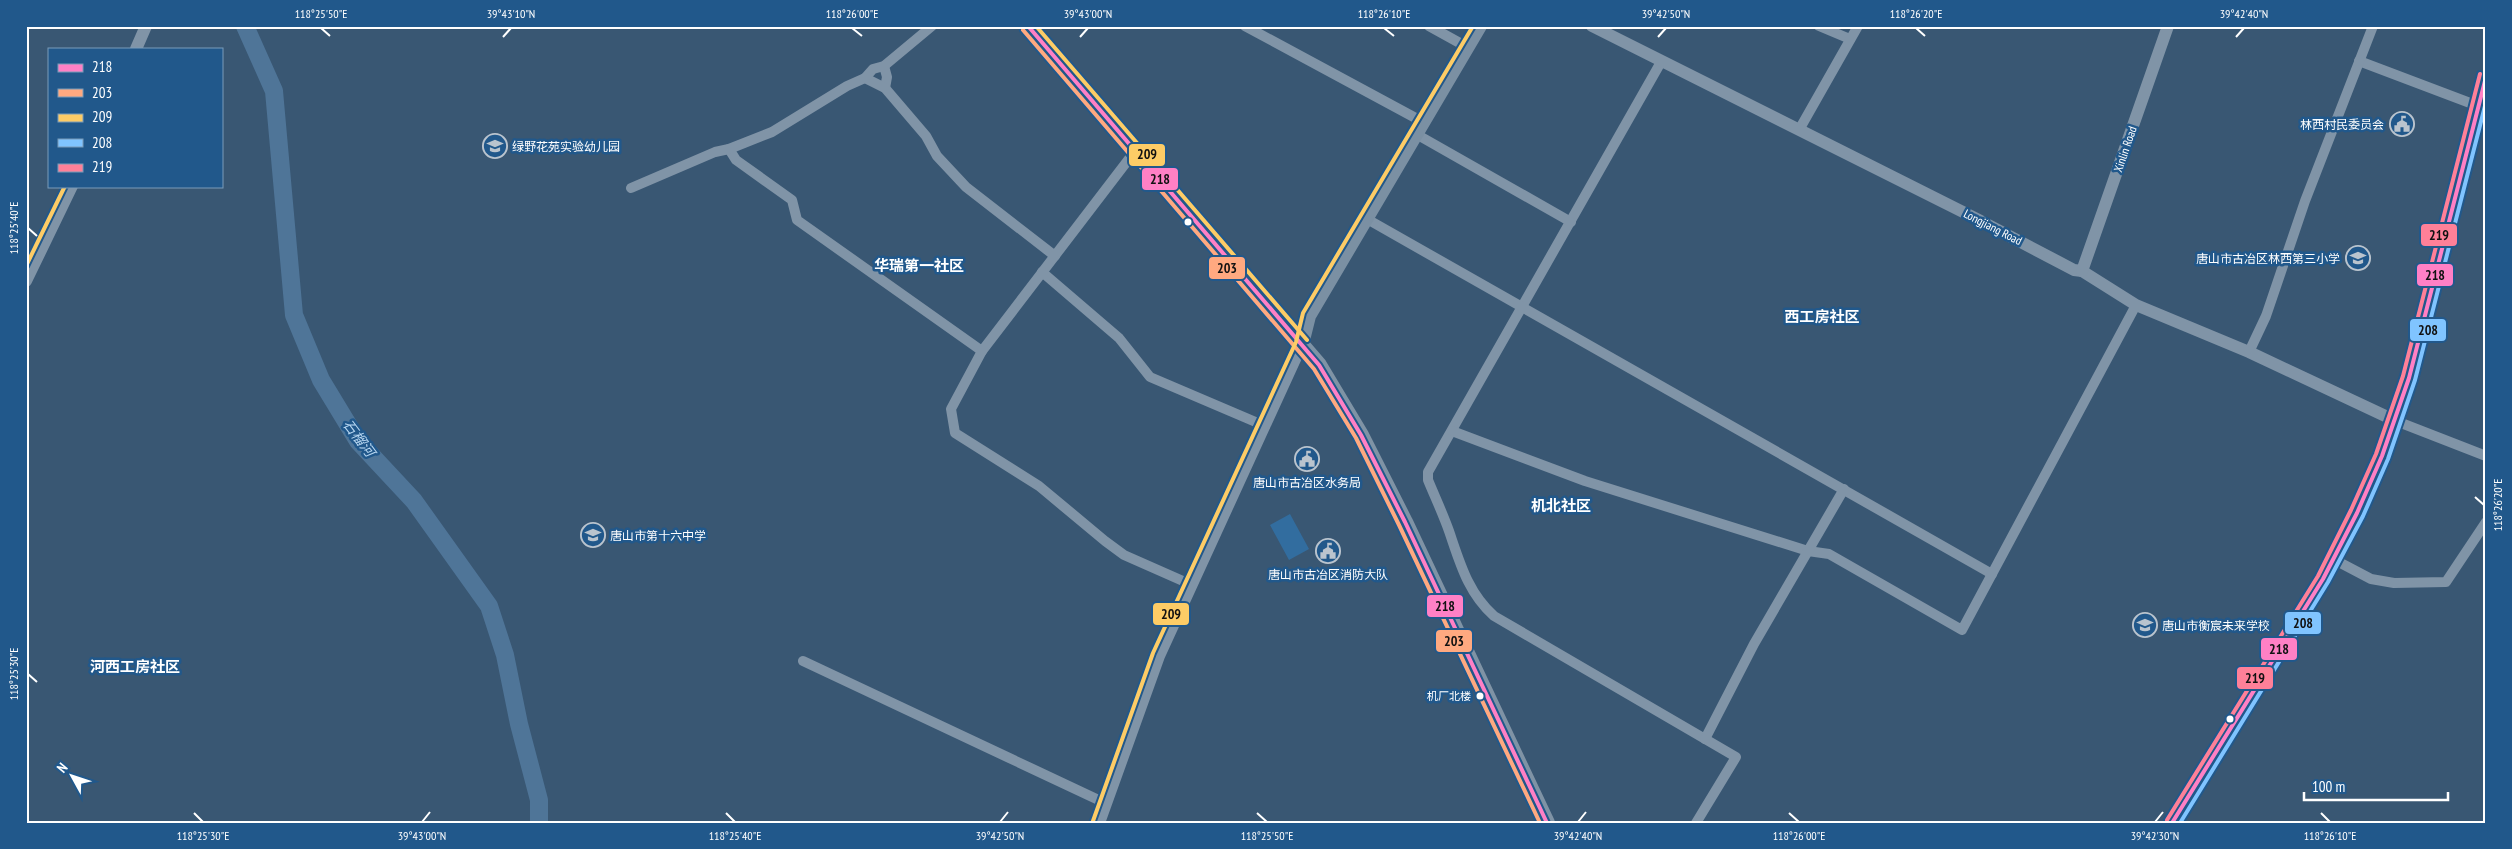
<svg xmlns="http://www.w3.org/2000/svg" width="2512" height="849" font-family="'PT Sans Narrow','Noto Sans SC',sans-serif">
<rect width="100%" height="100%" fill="#395773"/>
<path fill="#326d9f" d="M1290,514l19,35 -20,11 -19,-35z"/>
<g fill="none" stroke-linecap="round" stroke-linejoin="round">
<path stroke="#4f7598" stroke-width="18" d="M245,26l29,65 20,224 27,65 37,61 56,60 75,105 16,49 14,69 20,76v23"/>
<g stroke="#8094a7" stroke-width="10">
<path d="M1245,26l178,96"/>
<path d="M1429,26l38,21"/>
<path d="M1819,26l31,13"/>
<path d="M2359,61l119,45"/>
<path d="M1661,62l-233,410v8c7,17 15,34 21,51 11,32 19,62 45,85l242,141 -40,66"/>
<path d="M884,66l3,11 -2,11"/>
<path d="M865,78l20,10 41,48 11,20 29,31 89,69"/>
<path d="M1799,130l59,-104"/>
<path d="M1416,134l155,88"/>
<path d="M729,149l7,11 56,40 5,20 185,131"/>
<path d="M1135,151l-153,200 -31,58 4,24 84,53 66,55 19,14 68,30"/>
<path d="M631,188l84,-36 14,-3 43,-17 75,-46 18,-8 8,-9 11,-3 48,-40"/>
<path d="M1367,219l625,355"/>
<path d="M1042,272l77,66 31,39 115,49"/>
<path d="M2249,352l17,-36 39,-115 68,-175"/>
<path d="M2396,421l90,35"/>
<path d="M1452,431l133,50 223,70 21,3 133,76 174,-325"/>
<path d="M2333,559l38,20 23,4 52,-1 40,-60"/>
<path d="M803,661l302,142"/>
<path d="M1705,739l49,-95 90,-155"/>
</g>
<g stroke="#8094a7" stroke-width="12">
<path d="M1592,26l385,193 97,51 8,1 54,34 113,47 147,69"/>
<path d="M136,49l10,-23"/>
<path d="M2082,271l86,-245"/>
<path d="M26,281l46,-95"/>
<path d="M1099,823l60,-167 143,-312"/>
<path d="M2172,823l151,-244 34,-66 25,-57 27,-78 77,-302"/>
</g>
<path stroke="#7b90a3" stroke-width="14" d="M1302,344l7,-28 171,-290"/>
<path stroke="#7f93a5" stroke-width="16" d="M1028,26l291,339 42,70 44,87 142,301"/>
<defs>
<g id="bus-1">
<path d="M1028,26l291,339 42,70 44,87 142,301"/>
<path d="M2172,823l151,-244 34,-66 25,-57 27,-78 77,-301"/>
</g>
<path id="bus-2" d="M1023,30l291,339 42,69 43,87 141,298"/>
<g id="bus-3">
<path d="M1036,26l271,314"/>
<path d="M26,266l39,-80"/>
<path d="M1093,821l60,-168 143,-311 7,-29 170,-287"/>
</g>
<path id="bus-4" d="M2180,823l148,-241 35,-66 25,-57 27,-79 71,-278"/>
<path id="bus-5" d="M2167,820l151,-244 33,-66 25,-56 27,-78 77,-302"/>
</defs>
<use href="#bus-1" stroke="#21588b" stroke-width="8"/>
<use href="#bus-2" stroke="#21588b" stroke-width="8"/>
<use href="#bus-3" stroke="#21588b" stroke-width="8"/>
<use href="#bus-4" stroke="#21588b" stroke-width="8"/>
<use href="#bus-5" stroke="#21588b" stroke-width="8"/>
<use href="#bus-1" stroke="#ff80c5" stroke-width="4"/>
<use href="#bus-2" stroke="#ffa980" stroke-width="4"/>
<use href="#bus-3" stroke="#fdcc66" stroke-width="4"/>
<use href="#bus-4" stroke="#80c4ff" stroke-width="4"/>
<use href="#bus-5" stroke="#ff8098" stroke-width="4"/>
</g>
<path fill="none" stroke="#fff" stroke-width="2" d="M321,28l9,8M852,28l10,8M1384,28l10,8M1916,28l9,8M503,37l8,-9M1080,37l8,-9M1658,37l8,-9M2236,37l8,-9M28,228l9,8M2475,497l9,8M28,674l9,8M194,813l9,9M726,813l9,9M1257,813l10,9M1789,813l10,9M2321,813l9,9M422,822l8,-10M1000,822l8,-10M1578,822l8,-10M2155,822l8,-10"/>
<defs>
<symbol id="civic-ring" viewBox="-11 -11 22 22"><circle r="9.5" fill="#21588b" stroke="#bac4ce" stroke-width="1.5"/><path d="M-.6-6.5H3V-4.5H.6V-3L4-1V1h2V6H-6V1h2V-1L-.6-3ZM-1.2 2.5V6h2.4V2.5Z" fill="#bac4ce"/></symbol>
<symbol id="school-ring" viewBox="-11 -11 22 22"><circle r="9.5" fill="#21588b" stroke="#bac4ce" stroke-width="1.5"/><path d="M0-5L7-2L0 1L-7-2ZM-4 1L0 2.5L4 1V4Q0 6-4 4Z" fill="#bac4ce"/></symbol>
</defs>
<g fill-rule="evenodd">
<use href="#civic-ring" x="2388" y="110" width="28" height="28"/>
<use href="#school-ring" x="481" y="132" width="28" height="28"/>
<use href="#school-ring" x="2344" y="244" width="28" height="28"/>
<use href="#civic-ring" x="1293" y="445" width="28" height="28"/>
<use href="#school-ring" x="579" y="521" width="28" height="28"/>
<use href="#civic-ring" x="1314" y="537" width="28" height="28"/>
<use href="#school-ring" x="2131" y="611" width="28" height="28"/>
</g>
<g fill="#fff" stroke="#21588b" stroke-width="2">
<circle cx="1188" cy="222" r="4.5"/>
<circle cx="1480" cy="696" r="4.5"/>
<circle cx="2230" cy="719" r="4.5"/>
</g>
<g text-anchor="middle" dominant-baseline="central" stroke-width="5" stroke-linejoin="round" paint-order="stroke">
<g font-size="11" fill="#fff" stroke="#21588b" text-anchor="end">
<text x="1471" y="696">机厂北楼</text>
</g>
<g font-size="12" fill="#fff" stroke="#21588b" text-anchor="start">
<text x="2384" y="124" text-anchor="end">林西村民委员会</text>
<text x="512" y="146">绿野花苑实验幼儿园</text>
<text x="2340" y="258" text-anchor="end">唐山市古冶区林西第三小学</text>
<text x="1307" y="482" text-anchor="middle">唐山市古冶区水务局</text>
<text x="610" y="535">唐山市第十六中学</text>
<text x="1328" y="574" text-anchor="middle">唐山市古冶区消防大队</text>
<text x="2162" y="625">唐山市衡宸未来学校</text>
</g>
<g font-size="12" fill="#fff" stroke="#21588b">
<text transform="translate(2125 149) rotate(-71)">Xinlin Road</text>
<text transform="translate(1993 227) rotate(27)">Longjiang Road</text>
</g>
<g font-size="14" font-style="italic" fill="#b9d8f2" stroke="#21588b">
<text transform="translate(359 438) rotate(53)">石榴河</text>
</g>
<g font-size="15" font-weight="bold" fill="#fff" stroke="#21588b">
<text x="919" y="265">华瑞第一社区</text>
<text x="1822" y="316">西工房社区</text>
<text x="1561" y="505">机北社区</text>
<text x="135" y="666">河西工房社区</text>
</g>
</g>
<g stroke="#21588b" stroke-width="2">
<rect x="1128" y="143" width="38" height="24" rx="5" fill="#fdcc66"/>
<rect x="1141" y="167" width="38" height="24" rx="5" fill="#ff80c5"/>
<rect x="2420" y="223" width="38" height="24" rx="5" fill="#ff8098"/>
<rect x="1208" y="256" width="38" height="24" rx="5" fill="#ffa980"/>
<rect x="2416" y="263" width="38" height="24" rx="5" fill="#ff80c5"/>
<rect x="2409" y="318" width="38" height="24" rx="5" fill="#80c4ff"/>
<rect x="1426" y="594" width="38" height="24" rx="5" fill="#ff80c5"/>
<rect x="1152" y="602" width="38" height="24" rx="5" fill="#fdcc66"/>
<rect x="2284" y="611" width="38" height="24" rx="5" fill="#80c4ff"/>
<rect x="1435" y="629" width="38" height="24" rx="5" fill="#ffa980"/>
<rect x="2260" y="637" width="38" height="24" rx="5" fill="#ff80c5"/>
<rect x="2236" y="666" width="38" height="24" rx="5" fill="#ff8098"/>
</g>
<g font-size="14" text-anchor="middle" font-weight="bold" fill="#111">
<text x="1147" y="159">209</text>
<text x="1160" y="184">218</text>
<text x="2439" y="240">219</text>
<text x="1227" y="273">203</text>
<text x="2435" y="280">218</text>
<text x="2428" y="335">208</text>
<text x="1445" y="611">218</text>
<text x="1171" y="619">209</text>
<text x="2303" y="628">208</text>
<text x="1454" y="646">203</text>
<text x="2279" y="654">218</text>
<text x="2255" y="683">219</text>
</g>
<rect width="2512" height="849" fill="none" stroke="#21588b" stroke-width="55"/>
<rect x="48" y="48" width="175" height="140" fill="#21588b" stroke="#7a9bb9"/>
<rect x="58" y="64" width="25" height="8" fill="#ff80c5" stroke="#7a9bb9"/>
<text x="92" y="72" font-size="15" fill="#ffffff">218</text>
<rect x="58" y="89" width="25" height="8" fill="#ffa980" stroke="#7a9bb9"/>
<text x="92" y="98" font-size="15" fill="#ffffff">203</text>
<rect x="58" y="114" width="25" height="8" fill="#fdcc66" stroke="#7a9bb9"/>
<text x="92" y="122" font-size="15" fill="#ffffff">209</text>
<rect x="58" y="139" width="25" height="8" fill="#80c4ff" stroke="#7a9bb9"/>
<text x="92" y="148" font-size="15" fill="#ffffff">208</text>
<rect x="58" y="164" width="25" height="8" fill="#ff8098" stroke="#7a9bb9"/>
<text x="92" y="172" font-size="15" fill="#ffffff">219</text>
<g transform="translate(72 776) rotate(310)" stroke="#21588b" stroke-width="4" paint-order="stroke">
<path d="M0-4L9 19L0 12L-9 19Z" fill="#ffffff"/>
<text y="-8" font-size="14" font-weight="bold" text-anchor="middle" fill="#ffffff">N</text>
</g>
<path d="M2304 792v8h144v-8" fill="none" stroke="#ffffff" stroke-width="2.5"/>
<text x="2312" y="792" font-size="15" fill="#ffffff" stroke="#21588b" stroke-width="4" paint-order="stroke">100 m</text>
<rect x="28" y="28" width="2456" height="794" fill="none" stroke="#fff" stroke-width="2"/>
<g font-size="12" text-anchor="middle" fill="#fff">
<text x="321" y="18">118°25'50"E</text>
<text x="511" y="18">39°43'10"N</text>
<text x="852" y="18">118°26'00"E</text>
<text x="1088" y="18">39°43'00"N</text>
<text x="1384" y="18">118°26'10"E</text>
<text x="1666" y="18">39°42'50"N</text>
<text x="1916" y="18">118°26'20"E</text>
<text x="2244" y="18">39°42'40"N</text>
<text transform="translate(14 228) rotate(-90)" y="4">118°25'40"E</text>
<text transform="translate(2498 505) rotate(-90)" y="4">118°26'20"E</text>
<text transform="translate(14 674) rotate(-90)" y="4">118°25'30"E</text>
<text x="203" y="840">118°25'30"E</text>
<text x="422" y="840">39°43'00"N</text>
<text x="735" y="840">118°25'40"E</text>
<text x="1000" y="840">39°42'50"N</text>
<text x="1267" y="840">118°25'50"E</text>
<text x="1578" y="840">39°42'40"N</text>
<text x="1799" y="840">118°26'00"E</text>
<text x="2155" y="840">39°42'30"N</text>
<text x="2330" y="840">118°26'10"E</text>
</g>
</svg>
